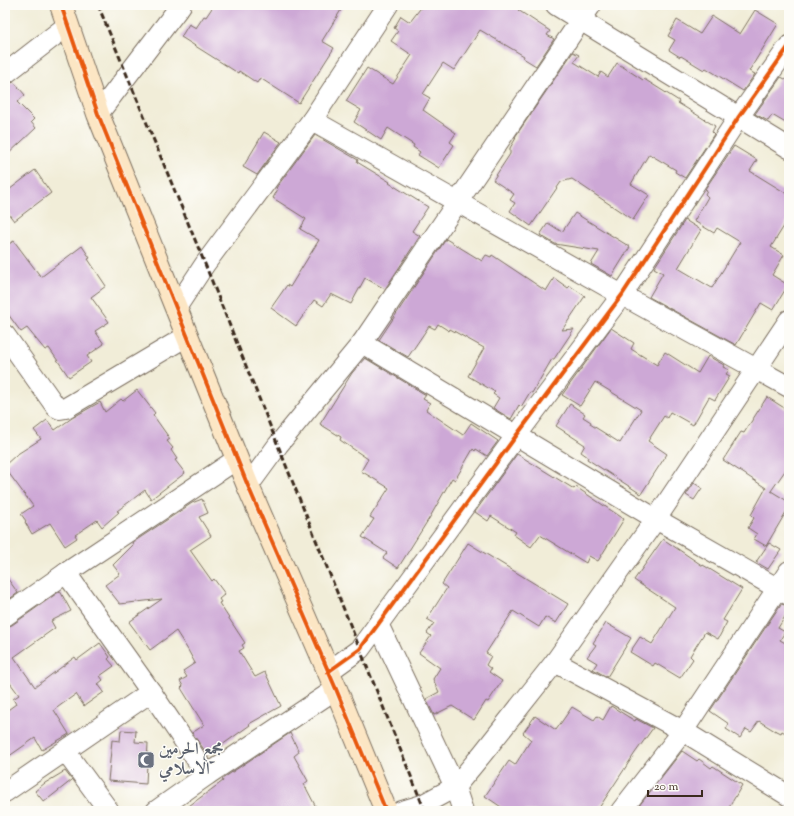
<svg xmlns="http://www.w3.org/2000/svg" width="794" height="816" font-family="'Sorts Mill Goudy',Amiri,serif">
<rect width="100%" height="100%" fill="#fdfcf7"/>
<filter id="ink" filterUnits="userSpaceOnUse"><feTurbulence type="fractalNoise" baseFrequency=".025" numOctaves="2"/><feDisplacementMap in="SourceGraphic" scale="8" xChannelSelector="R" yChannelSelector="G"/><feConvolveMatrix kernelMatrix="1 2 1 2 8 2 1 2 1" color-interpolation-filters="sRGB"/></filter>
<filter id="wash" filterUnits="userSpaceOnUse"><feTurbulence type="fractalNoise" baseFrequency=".012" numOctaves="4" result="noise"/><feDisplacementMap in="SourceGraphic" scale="16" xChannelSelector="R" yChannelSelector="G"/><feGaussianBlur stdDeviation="0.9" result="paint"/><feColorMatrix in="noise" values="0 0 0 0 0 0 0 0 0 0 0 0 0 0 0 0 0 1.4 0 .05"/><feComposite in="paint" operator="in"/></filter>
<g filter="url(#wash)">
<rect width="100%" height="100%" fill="#f1edd8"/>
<g id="blocks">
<g fill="#cda8d6">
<path d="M214,5h130l-22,36 12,7 -35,55 -39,-25 -3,5 -18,-12 -1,2 -57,-36 8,-13 7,4 8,-12 2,1z"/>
<path d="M423,5h99l-4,5 32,21 -3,4 7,4 -18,27 -13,-8 1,-2 -44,-26 -26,40 -11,-7 -20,31 7,4 -7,12 33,23 -6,9 4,3 -15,23 -21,-13 2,-3 -7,-5 1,-2 -26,-17 -7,12 -27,-18 7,-12 -15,-9 21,-33 26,16 19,-29 -21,-14 7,-10 -4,-3 7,-12 9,6z"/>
<path d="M755,10l23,14 -29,47 6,3 -12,17 -37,-23 -2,2 -23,-14 -1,1 -11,-7 6,-10 -7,-4 9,-16 23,14 12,-18 28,18z"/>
<path d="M573,52l6,3 -5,7 24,15 3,-5 7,5 9,-14 26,17 1,-1 35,22 -1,2 37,23 -3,6 2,2 -29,44 -10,-6 1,-2 -27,-16 -18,30 18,11 -16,25 -61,-41 -11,3 -30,44 -21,-15 5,-8 -5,-3 4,-6 -21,-14 17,-26v-6l6,-10 -1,-1z"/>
<path d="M781,77l8,4v44l-17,-10 -4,6 -13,-7z"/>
<path d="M14,82l11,13 -8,7 17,17 -3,3 5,6 -31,29v-72z"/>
<path d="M264,132l17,10 -24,33 -14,-8z"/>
<path d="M315,135l43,25 -1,2 33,20 -1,1 39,24 -16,24 8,5 -35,53 -20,-11 -14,26 -20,-10 -8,12 -9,-6 -18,26 -25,-18 16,-23 3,2 29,-47 -19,-11 6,-10 -33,-21 5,-9 -2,-1z"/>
<path d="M734,146l23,14 -7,11 39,24v23l-18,29 13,8 -12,20 16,10 -15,25 -12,-7 -25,42 -87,-48 14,-24 -9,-5 31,-48 16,10 -23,38 34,20 28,-46 -23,-14 -3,5 -20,-12 14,-24 -3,-3 2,-4 -2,-1z"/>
<path d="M35,170l16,23 -37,28 -9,-12v-16z"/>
<path d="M575,213l55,34 -18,29 -21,-12 8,-13 -44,-7 -15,-9 8,-12 14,9z"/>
<path d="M446,239l36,22 4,-6 5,2 1,-2 54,36 8,-13 14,10 2,-2 15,10 -23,34 12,-1 -20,30h-2l-20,34 -2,-1 -9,15 -2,-2 -8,14 -18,-11 6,-10 -6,-4 2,-2 -27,-16 16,-28 -34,-19 -1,2 -11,-7 -3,5 -6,-3 -21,31 -29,-17z"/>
<path d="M14,241l27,36 41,-31 8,12 -2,1 18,27 -15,11 18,25 -14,9 9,13 -17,12 4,6 -22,15 -20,-29 -4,2 -18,-22 -6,4 -16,-22v-64z"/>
<path d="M611,328l23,15 -3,6 26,16 8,-13 33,21 10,-17 16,9 -1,2 6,3 -3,4 4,2 -15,24 -6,-3 -16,28 -23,-13 -3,6 -3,-2 -16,25 19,13 -26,40 -54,-35 1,-2 -7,-5 4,-7 -29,-19 14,-22 15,10 -2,3 8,5 -1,2 30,19 21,-33 -46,-28 -15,24 -18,-11z"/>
<path d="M365,358l61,37 -3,4 7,4 -4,7 37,25 8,-12 27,18 -11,15 -11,-7 -1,2 -2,-2 -18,31 -3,-2 -22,39 -32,51 -15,-10 4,-5 -25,-16 12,-18 -4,-2 19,-29 -28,-17 7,-12 -28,-19 1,-3 -21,-13 32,-51z"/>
<path d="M137,390l18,23 -2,2 17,24 -3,2 6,7 -2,2 6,9 -2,1 10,13 -34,26 -6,-9 -28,21 2,1 -17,15 -5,-7 -22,15 2,3 -12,8 -15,-23 -18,11 -7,-12 1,-1 -5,-7 12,-8 -28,-38v-3l11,-10 25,-16 -7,-9 13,-10 8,10 17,-12 28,-16 5,10 16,-13 2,2z"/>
<path d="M767,397l22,14v54l-18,26 18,11v5l-23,39 -12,-7 3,-5 -9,-6 6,-10 -3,-3 15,-27 -43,-28 18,-28 3,1z"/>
<path d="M517,454l57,35 2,-2 48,32 -26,42 -9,-5 -3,7 -46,-28 -9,12 -17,-12 2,-3 -25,-16 -3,5 -13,-9z"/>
<path d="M694,483l8,5 -8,12 -8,-5z"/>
<path d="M202,499l6,14 -9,4 12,19 -21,14 22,31 2,-2 11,15 -6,5 2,3 -2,1 26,40 -3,2 2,3 -5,3 16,26 10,-5 16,34 -32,18 1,1 -42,30 -16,-22 12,-8 -23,-37 2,-2 -3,-5 7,-4 -4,-6 12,-8 -7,-13 -12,-19 -26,19 -21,-28 33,-23 -42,5 -15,-19 15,-11 -7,-9 20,-20 -1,-2 60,-40z"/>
<path d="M663,539l40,27v-1l39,24 -19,31 4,2 -9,17 -13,-7 -15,24 3,3 -13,19 -25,-15 -2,3 -23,-14 10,-15 12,7 23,-37 -41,-27z"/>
<path d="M468,543l100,61 -12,19 -11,-6 -6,10 -26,-16 -27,42 5,3 -5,9 5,4 -2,3 13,9 -14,21 -2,-1 -12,19 -22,-14 -18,9 -8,-16 13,-7 -6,-13 7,-11 -21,-15 12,-17 -4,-3 7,-10 -7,-4 20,-31 -5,-4z"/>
<path d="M769,543l12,7 -13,19 -12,-7z"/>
<path d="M5,575l13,18 -13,9z"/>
<path d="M60,591l11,20 -20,10 4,7 -41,29 21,30 40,-30 2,3 23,-17 10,14 -2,2 6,7 -14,10 3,4 -5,4 6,8 -20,14 -8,-12 -22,16 15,24 -27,16 -7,-12 -30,21v-47l11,-8 -3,-5 6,-4 -14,-19v-49l7,-2z"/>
<path d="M781,604l8,2v4l-11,18 7,4 -5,8 9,5v90l-7,-4 -1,2 -6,-3v1l-16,-10 -8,11 -5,-3 -6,9 -14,-9 3,-5 -19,-13z"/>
<path d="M606,623l25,15 -24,39 -14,-8 4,-6 -10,-6 9,-12 -3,-2z"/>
<path d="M611,706l24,15 1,-2 17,9 -18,25 -38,58h-90l-22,-15 24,-35 6,4 16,-25 -8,-7 12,-17 21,14 16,-23 22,13 3,-4 6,4z"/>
<path d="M121,730l15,1 -1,11 13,1 -2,41 -38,-3 4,-41 8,1z"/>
<path d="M290,733l9,19 -5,4 14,25 -4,3 14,27h-136l41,-30 -1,-2z"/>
<path d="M682,751l15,10 2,-2 12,9 2,-2 29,19 -15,26h-83l-6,-4z"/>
<path d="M65,771l7,9 -28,22 -9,-11 10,-8z"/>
</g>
</g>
</g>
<g filter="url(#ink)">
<use href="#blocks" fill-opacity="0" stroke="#7b6e5f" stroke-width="1"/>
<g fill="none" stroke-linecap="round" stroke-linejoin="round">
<defs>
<g id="street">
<path d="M556,5l233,143"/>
<path d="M5,74l63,-49"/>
<path d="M98,114l83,-109"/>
<path d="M312,120l310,175 167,92"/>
<path d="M176,308l29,-44 107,-144 76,-115"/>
<path d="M5,335l51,72 4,2 6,-1 121,-72"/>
<path d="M362,343l294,176 133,76"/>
<path d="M248,486l30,-41 84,-102 229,-338"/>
<path d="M66,573l85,119 56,83"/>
<path d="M5,616l61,-43 171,-114"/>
<path d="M378,624l77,163 8,24"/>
<path d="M555,662l128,69 106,65"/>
<path d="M328,672l32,-23 156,-213 106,-141 116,-177 51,-72"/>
<path d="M65,751l44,60"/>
<path d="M5,792l146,-100"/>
<path d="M156,811l51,-36 129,-86"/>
<path d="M402,811l20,-6 33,-18 28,-34 72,-91 101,-143 133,-199"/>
<path d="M621,811l62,-80 106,-160"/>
</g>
<path id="secondary" d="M61,5l37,109 78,194 72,178 88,203 50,122"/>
</defs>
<use href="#street" stroke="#7b6e5f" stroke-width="22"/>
<use href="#secondary" stroke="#7b6e5f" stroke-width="24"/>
<use href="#street" stroke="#fff" stroke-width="20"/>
<use href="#secondary" stroke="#fce6c4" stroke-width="22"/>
<path stroke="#3b2a1e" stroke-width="3" stroke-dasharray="6 3" stroke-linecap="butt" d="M98,5l107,259 220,547"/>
<defs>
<g id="cycleway">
<path d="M61,5l37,109 78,194 72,178 88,203 50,122"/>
<path d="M328,672l32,-23 156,-213 106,-141 116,-177 51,-72"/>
</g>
</defs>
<use href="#cycleway" stroke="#fdfcf7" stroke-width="6"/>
<use href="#cycleway" stroke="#e8590c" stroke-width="4"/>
</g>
</g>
<defs>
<symbol id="mosque-square" viewBox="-11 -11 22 22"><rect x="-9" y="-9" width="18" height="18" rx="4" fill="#6b7280" stroke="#fdfcf7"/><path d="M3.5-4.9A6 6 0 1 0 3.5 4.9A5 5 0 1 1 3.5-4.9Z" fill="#fff"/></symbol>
</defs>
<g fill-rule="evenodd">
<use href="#mosque-square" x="136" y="750" width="20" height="20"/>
</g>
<g text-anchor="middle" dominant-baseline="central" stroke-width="3" stroke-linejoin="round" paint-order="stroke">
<g font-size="17" font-weight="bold" fill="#5b616d" stroke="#fdfcf7" text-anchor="start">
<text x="159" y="750">مجمع الحرمين<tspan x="159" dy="20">الاسلامي</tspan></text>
</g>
</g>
<rect width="794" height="816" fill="none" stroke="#fdfcf7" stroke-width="20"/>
<path d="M648 790v6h54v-6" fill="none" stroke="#3b2a1e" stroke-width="2"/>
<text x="654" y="790" font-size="12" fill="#3b2a1e" stroke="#fdfcf7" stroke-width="3" paint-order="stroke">20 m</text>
</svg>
